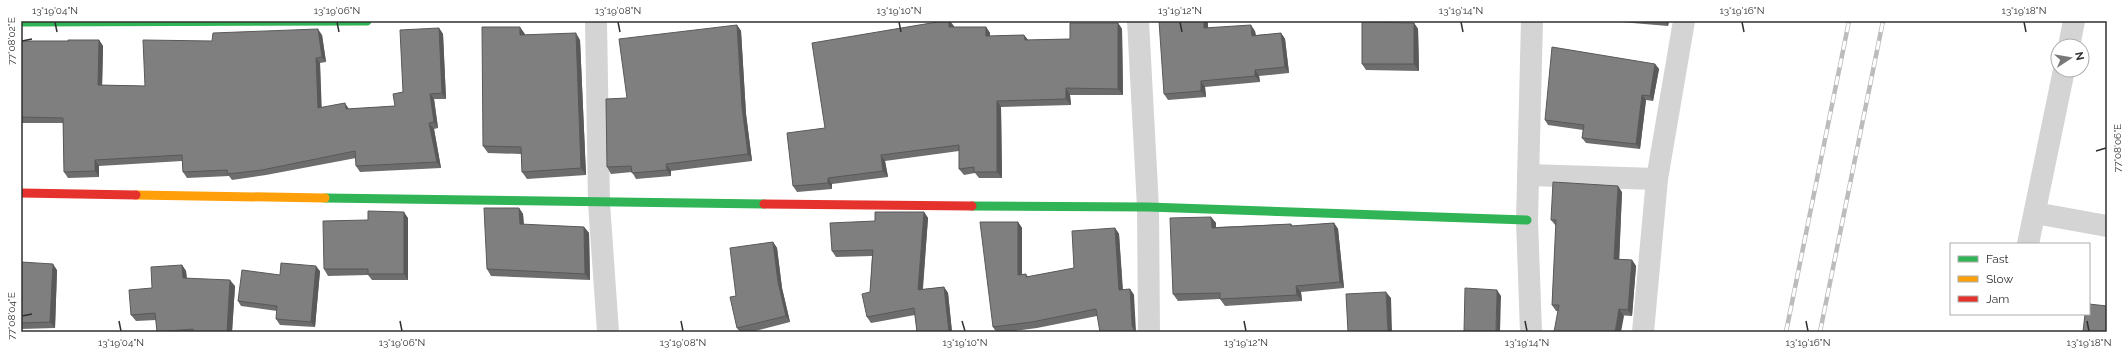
<svg xmlns="http://www.w3.org/2000/svg" width="2128" height="353" font-family="Raleway,sans-serif">
<rect width="100%" height="100%" fill="#fff"/>
<g fill="none" stroke-linecap="round" stroke-linejoin="round">
<g stroke="#d4d4d4" stroke-width="22">
<path d="M596,21l3,182 9,129"/>
<path d="M1138,21l10,186 1,125"/>
<path d="M2069,46l5,-25"/>
<path d="M1528,175l129,4"/>
<path d="M2035,213l72,13"/>
<path d="M2028,244l36,-174"/>
<path d="M1531,332l-4,-112 5,-199"/>
<path d="M1643,332l14,-153 27,-158"/>
</g>
<g stroke="#30b455" stroke-width="9">
<path d="M21,22l346,-1"/>
<path d="M325,198l439,6"/>
<path d="M972,206l176,1 379,13"/>
</g>
<path stroke="#ff9f0a" stroke-width="9" d="M136,195l189,3"/>
<g stroke="#e5322d" stroke-width="9">
<path d="M21,193l115,2"/>
<path d="M764,204l208,2"/>
</g>
<defs>
<g id="rail">
<path d="M1786,332l63,-311"/>
<path d="M1820,332l63,-311"/>
</g>
</defs>
<use href="#rail" stroke="#bcbcbc" stroke-width="4.5"/>
<use href="#rail" stroke="#fff" stroke-width="3" stroke-dasharray="9" stroke-linecap="butt"/>
</g>
<g fill="#6d6d6d">
<path d="M1609,21h60l-1,5z"/>
<path d="M1118,23l4,6 1,66h-53l1,10 -70,2 1,71h-23l-4,-5 -11,2 -5,-6v-18l-74,10 3,16 -56,7v5l-35,3 -4,-6 32,-58 129,-102v1h32l4,6v3l34,-1 4,5 42,-1z"/>
<path d="M1414,23l4,6 1,42 -53,-1 -4,-6z"/>
<path d="M737,25l4,6 5,83 6,47 -81,10v5l-35,3 -4,-7 -21,2 -4,-7 20,-69z"/>
<path d="M439,28l4,6 3,65h-12l4,29 -4,1 7,39 -81,4 -4,-6v-8l-90,17 -34,5 -3,-4 -42,2 -4,-6 -1,-11 -83,5v11l-31,1 -4,-6 -1,-49h-42v-82h47l31,-1 4,6 -1,39 43,1 67,-45 110,-6 4,27 -6,1 1,44 28,2 46,-3 8,-14z"/>
<path d="M1208,28l47,3 1,4 25,-2 4,6 4,34 -30,3 1,6 -55,5 1,10 -38,3 -4,-6z"/>
<path d="M525,34v1l55,5 6,135 -59,4 -5,-7 -1,-18 -33,-1 -5,-7z"/>
<path d="M1655,64l4,5 -6,32 -7,-1 -6,49 -54,-6 -4,-5 1,-8 -35,-5 -3,-5z"/>
<path d="M1622,192l-3,67 13,1 4,6 -4,50 -76,-5 -4,-6 4,-79 -5,-6z"/>
<path d="M519,208l4,6 1,11 60,2 5,6 1,47 -99,-4 -4,-7z"/>
<path d="M924,212l4,6 -5,71 21,-2 4,6 4,39h-35l-2,-17 -44,8 -4,-6 3,-25 2,-36 -36,1 -4,-6 43,-30z"/>
<path d="M1211,217l5,6v4l75,-3 2,2 41,-3 4,6 6,59 -43,4 1,9 -77,5 -5,-7 -42,2 -5,-7z"/>
<path d="M408,218v62h-36l-4,-5 -40,1 -4,-7 44,-49z"/>
<path d="M1018,222l4,6v46h4l2,3 46,-9 41,-40 4,6 4,56 7,-1 4,6 -37,21 -60,12 -31,4h-10l-3,-5z"/>
<path d="M773,242l4,6 5,40 8,34 -39,10h-11l-3,-4z"/>
<path d="M21,262l36,8 -2,58 -34,1z"/>
<path d="M182,265l4,6 1,7 48,8 -3,46h-75l-1,-12 -20,1 -5,-6 21,-27z"/>
<path d="M320,271l-5,56 -35,-2 -4,-6 1,-8 -36,-5 -3,-5 42,-26z"/>
</g>
<g fill="#595959">
<path d="M949,21h1l4,5 -1,7 -4,-6z"/>
<path d="M1204,21h4v13l-4,-6z"/>
<path d="M1665,21h4l-1,5z"/>
<path d="M1118,23l4,6 1,66 -5,-6z"/>
<path d="M1414,23l4,6 1,42 -5,-7z"/>
<path d="M737,25l4,6 5,83 6,47 -4,-7 -6,-47z"/>
<path d="M1251,25l4,6 1,11 -4,-6z"/>
<path d="M520,27l5,7v8l-5,-7z"/>
<path d="M986,27l4,6v10l-4,-7z"/>
<path d="M439,28l4,6 3,65 -4,-6z"/>
<path d="M318,29l4,6 4,27 -4,-5z"/>
<path d="M576,33l4,7 6,135 -5,-7z"/>
<path d="M1281,33l4,6 4,34 -4,-6z"/>
<path d="M1024,35l5,6 -4,-1z"/>
<path d="M99,40l4,6 -1,45 -4,-6z"/>
<path d="M316,58l4,5 2,51 -4,-6z"/>
<path d="M1655,64l4,5 -6,32 -3,-5z"/>
<path d="M1255,70l4,6 1,6 -5,-6z"/>
<path d="M1201,81l4,6 1,10 -5,-6z"/>
<path d="M1066,88l4,7 1,10 -5,-6z"/>
<path d="M430,94l4,5 4,29 -4,-6z"/>
<path d="M1642,95l4,5 -6,49 -4,-5z"/>
<path d="M997,101l4,6 1,71 -5,-6z"/>
<path d="M345,103l4,6h-3z"/>
<path d="M429,123l5,6 7,39 -4,-6z"/>
<path d="M881,155l4,6 3,16 -5,-6z"/>
<path d="M95,160l4,6v11l-4,-6z"/>
<path d="M666,164l5,7v5l-4,-6z"/>
<path d="M828,178l4,6v5l-4,-6z"/>
<path d="M1618,186l4,6 -3,73 -5,-6z"/>
<path d="M519,208l4,6 1,17 -4,-7z"/>
<path d="M404,212l4,6v62l-4,-6z"/>
<path d="M924,212l4,6 -6,78 -4,-6z"/>
<path d="M1211,217l5,6v11l-4,-6z"/>
<path d="M1018,222l4,6v53l-4,-6z"/>
<path d="M1334,223l4,6 6,59 -4,-6z"/>
<path d="M584,227l5,6 1,47 -5,-6z"/>
<path d="M1115,228l4,6 4,62 -4,-6z"/>
<path d="M773,242l4,6 5,40 8,34 -4,-6 -8,-34z"/>
<path d="M1632,260l4,6 -4,50 -4,-6z"/>
<path d="M53,264l4,6 -2,58 -5,-6z"/>
<path d="M182,265l4,6 1,13 -4,-6z"/>
<path d="M316,266l4,5 -5,56 -4,-5z"/>
<path d="M230,280l5,6 -3,46h-5z"/>
<path d="M1296,286l5,6 1,9 -5,-6z"/>
<path d="M944,287l4,6 4,39h-3z"/>
<path d="M1130,289l4,6 2,37h-1l-3,-6z"/>
<path d="M1497,290l4,6 -1,36h-4z"/>
<path d="M1386,292l5,6 1,34h-4z"/>
<path d="M1619,309l5,7 -3,16h-6z"/>
</g>
<g fill="#7f7f7f" stroke="#595959">
<path d="M943,21h6v6h37v9l38,-1 1,5 45,-1v-16h48v66l-52,-1v11l-69,2v71h-23v-5l-15,2v-24l-78,10 2,16 -55,7v5l-35,3 -6,-53 38,-5 -13,-85z"/>
<path d="M1159,21h45v7l47,-3 1,11 29,-3 4,34 -30,3v6l-54,5v10l-37,3z"/>
<path d="M1362,22l52,1v41h-52z"/>
<path d="M737,25l5,82 6,47 -82,10 1,6 -35,3 -1,-7 -24,1 -1,-68 21,-1 -8,-59z"/>
<path d="M482,27h38v8l56,-2 5,135 -59,4 -1,-25 -38,-1z"/>
<path d="M439,28l3,65 -12,1 4,28 -5,1 8,39 -81,4 -1,-15 -93,19 -34,4 -1,-4 -44,2 -1,-17 -87,5v11l-31,1 -1,-54 -42,-1v-76h47v-1h31l-1,45 47,1 -2,-46 69,1 1,-8 105,-4 4,28 -6,1 2,50 27,-5 1,6 49,-3 -2,-12 10,-2 -3,-62z"/>
<path d="M1552,47l103,17 -5,32 -8,-1 -6,49 -54,-6 2,-13 -39,-5z"/>
<path d="M1553,182l65,4 -4,73 18,1 -4,50 -9,-1 -4,23h-61l5,-27h-7l4,-85h-5z"/>
<path d="M484,208h35l1,16 64,3 1,47 -98,-5z"/>
<path d="M368,211l36,1v62h-36v-5h-44l-1,-48 45,-1z"/>
<path d="M875,212h49l-6,78 26,-3 5,45h-32l-3,-24 -47,9 -5,-23 8,-2 3,-42 -41,1 -2,-28 45,-2z"/>
<path d="M1211,217l1,11 79,-4v2l43,-3 6,59 -44,4 1,9 -77,4v-6l-47,1 -3,-76z"/>
<path d="M980,222h38v53l8,-1v3l48,-9 -2,-37 43,-3 4,62 11,-1 2,37 3,6h-35l-4,-23 -64,13 -39,5z"/>
<path d="M773,242l5,40 8,34 -49,12 -7,-31 6,-1 -6,-48z"/>
<path d="M21,262l32,2 -3,58 -29,1z"/>
<path d="M281,263l35,3 -5,56 -35,-3 1,-13 -39,-5 4,-31 38,5z"/>
<path d="M182,265l1,13 47,2 -3,52h-34v-3l-36,3 -2,-19 -24,2 -2,-25 23,-2 -1,-21z"/>
<path d="M1465,288l32,2 -1,42h-32z"/>
<path d="M1386,292l2,40h-40l-2,-38z"/>
<path d="M2089,304l18,2v26h-24l2,-18h4z"/>
</g>
<path fill="none" stroke="#303030" stroke-width="1.5" d="M55,22l2,10M337,22l2,10M618,22l2,10M899,22l2,10M1180,22l2,10M1461,22l2,10M1742,22l2,10M2024,22l2,10M22,41l10,-2M2096,151l10,-3M22,316l10,-2M119,321l2,10M400,321l2,10M681,321l2,10M962,321l3,10M1244,321l2,10M1525,321l2,10M1806,321l2,10M2087,321l2,10"/>
<rect width="2128" height="353" fill="none" stroke="#ffffff" stroke-width="44"/>
<rect x="1950" y="243" width="140" height="72" fill="#ffffff" stroke="#acacac"/>
<rect x="1958" y="256" width="20" height="6" fill="#30b455" stroke="#acacac"/>
<text x="1986" y="263" font-size="12" fill="#303030">Fast</text>
<rect x="1958" y="276" width="20" height="6" fill="#ff9f0a" stroke="#acacac"/>
<text x="1986" y="283" font-size="12" fill="#303030">Slow</text>
<rect x="1958" y="296" width="20" height="6" fill="#e5322d" stroke="#acacac"/>
<text x="1986" y="303" font-size="12" fill="#303030">Jam</text>
<g transform="translate(2070 58) rotate(78)"><circle r="19" fill="#ffffff" stroke="#acacac"/>
<path d="M0-3L7 15L0 10L-7 15Z" fill="#787878"/>
<text y="-6" font-size="11" font-weight="bold" text-anchor="middle" fill="#303030">N</text>
</g>
<rect x="22" y="22" width="2084" height="309" fill="none" stroke="#303030" stroke-width="1.5"/>
<g font-size="10" text-anchor="middle" fill="#303030">
<text x="55" y="14">13°19'04"N</text>
<text x="337" y="14">13°19'06"N</text>
<text x="618" y="14">13°19'08"N</text>
<text x="899" y="14">13°19'10"N</text>
<text x="1180" y="14">13°19'12"N</text>
<text x="1461" y="14">13°19'14"N</text>
<text x="1742" y="14">13°19'16"N</text>
<text x="2024" y="14">13°19'18"N</text>
<text transform="translate(11 41) rotate(-90)" y="4">77°08'02"E</text>
<text transform="translate(2117 148) rotate(-90)" y="4">77°08'06"E</text>
<text transform="translate(11 316) rotate(-90)" y="4">77°08'04"E</text>
<text x="121" y="346">13°19'04"N</text>
<text x="402" y="346">13°19'06"N</text>
<text x="683" y="346">13°19'08"N</text>
<text x="965" y="346">13°19'10"N</text>
<text x="1246" y="346">13°19'12"N</text>
<text x="1527" y="346">13°19'14"N</text>
<text x="1808" y="346">13°19'16"N</text>
<text x="2089" y="346">13°19'18"N</text>
</g>
</svg>
